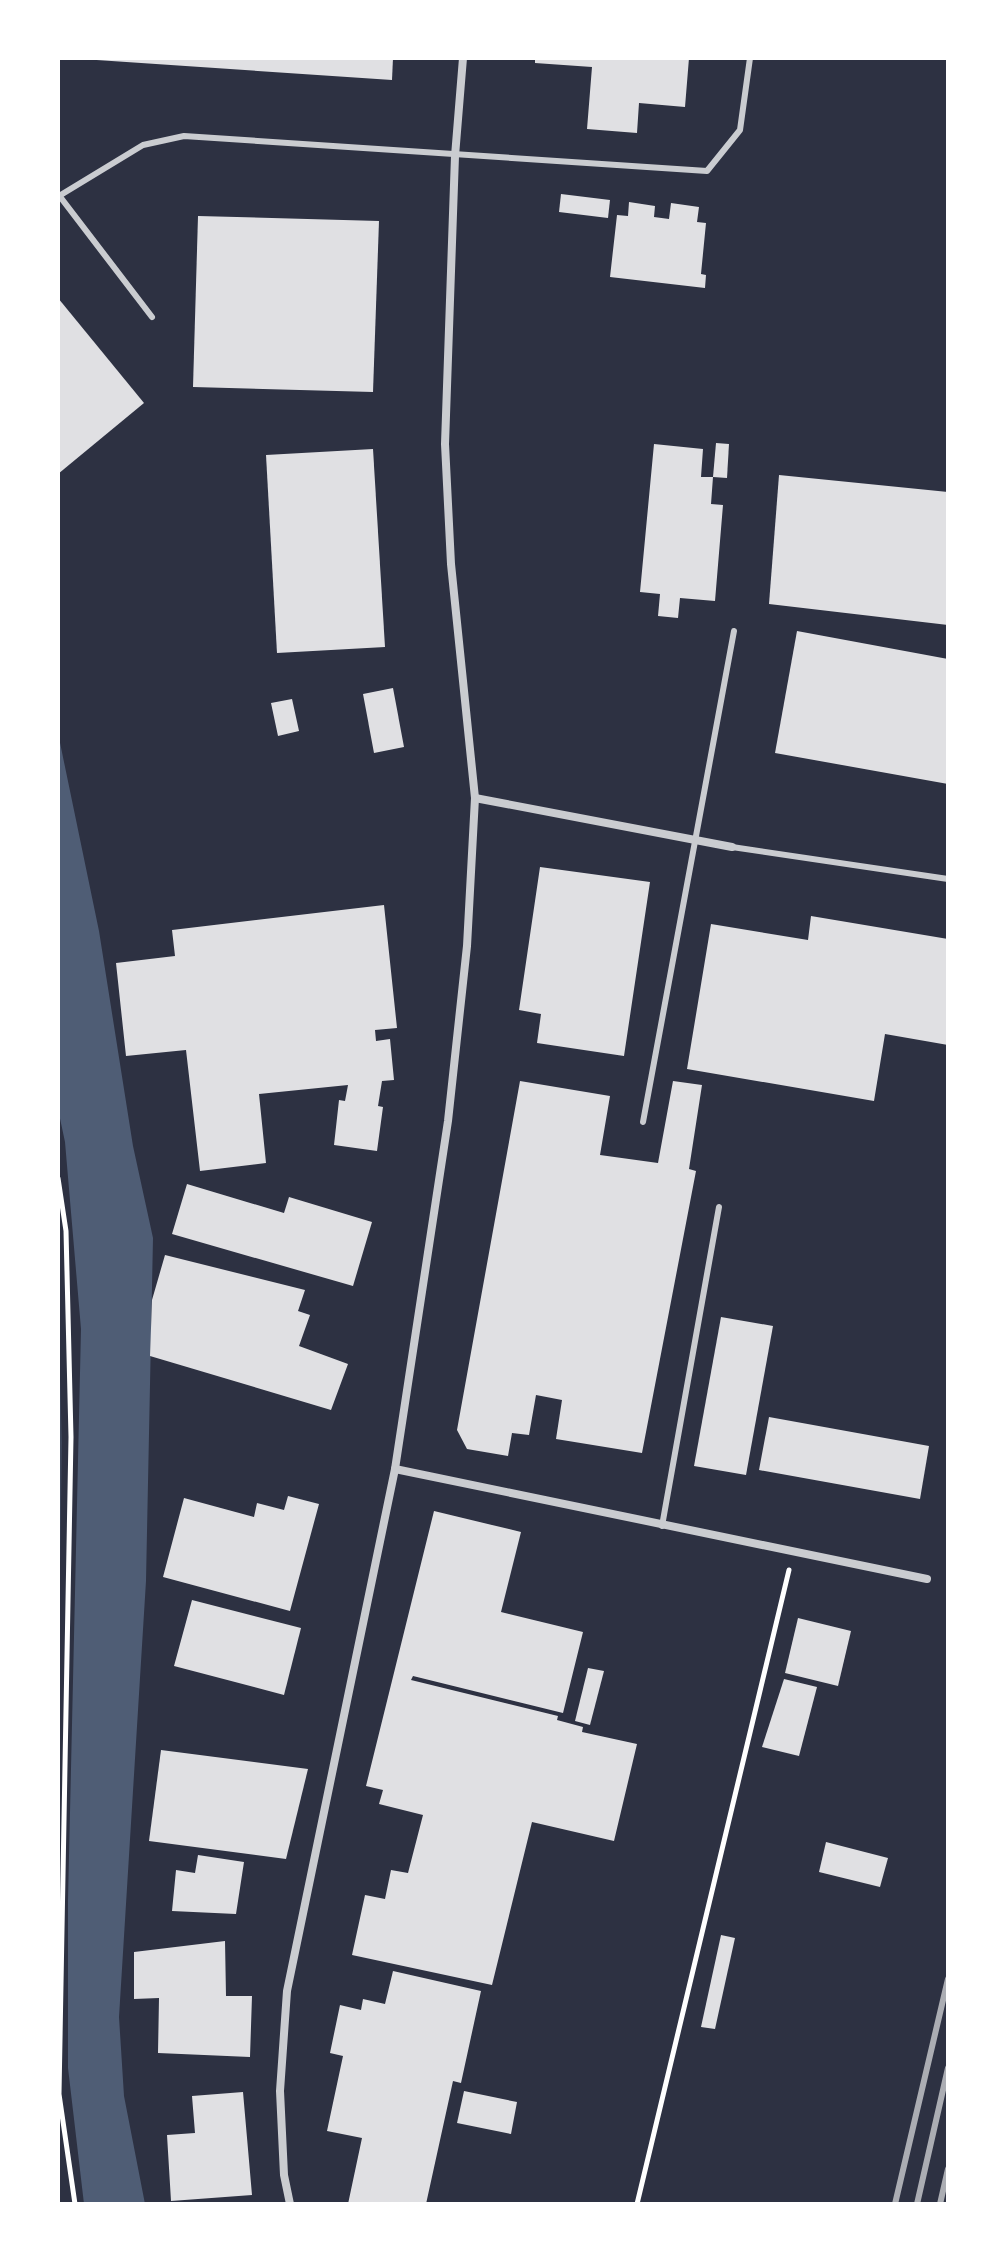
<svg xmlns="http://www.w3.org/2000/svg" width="1006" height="2262" font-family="Merriweather,serif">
<rect width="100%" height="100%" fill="#2d3142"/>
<path fill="#3c4559" d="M58,1312l4,131 -4,249z"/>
<path fill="#4f5d75" d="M58,733l41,198 34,215 20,92 -7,343 -27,436 5,79 21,108h-61l-16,-136v-168l13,-571 -16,-187 -7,-33z"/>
<g fill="#e0e0e3">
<path d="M67,58h326l-1,22z"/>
<path d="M535,58h154l-4,49 -46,-4 -2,30 -50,-4 5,-62 -57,-4z"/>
<path d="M561,194l49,6 -2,18 -49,-6z"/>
<path d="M629,202l26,4 -1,11 15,2 2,-16 28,4 -2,15 9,1 -5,51 5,1 -1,13 -95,-11 7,-62 11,1z"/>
<path d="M198,216l181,5 -6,171 -180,-5z"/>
<path d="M58,298l86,105 -86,71z"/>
<path d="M716,443l13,1 -2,34 -14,-1z"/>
<path d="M654,444l49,5 -2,28h12l-2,27 12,1 -8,96 -35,-3 -2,20 -20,-2 2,-22 -20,-2z"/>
<path d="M373,449l12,198 -108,6 -11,-198z"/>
<path d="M779,475l169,17v133l-179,-21z"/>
<path d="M797,631l151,28v125l-173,-31z"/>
<path d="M393,688l11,59 -30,6 -11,-59z"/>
<path d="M292,699l7,32 -21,5 -7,-33z"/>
<path d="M540,867l110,15 -26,174 -87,-13 4,-29 -22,-4z"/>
<path d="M384,905l13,123 -22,2 1,11 14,-2 4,41 -12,1 -4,25 5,1 -6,44 -43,-6 5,-45 6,1 3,-16 -89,9 7,69 -66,8 -14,-121 -60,6 -10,-93 59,-7 -3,-26z"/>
<path d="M811,916l137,23v106l-63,-11 -11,67 -187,-32 24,-145 97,16z"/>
<path d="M520,1081l90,15 -10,59 58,8 15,-82 29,4 -13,84 7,2 -54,282 -86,-14 6,-39 -26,-5 -7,40 -17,-2 -4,23 -41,-7 -10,-19z"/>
<path d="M187,1184l97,29 5,-16 83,25 -19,64 -181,-52z"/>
<path d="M165,1255l140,35 -7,21 12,4 -11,31 49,18 -17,46 -181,-54 2,-56z"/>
<path d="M721,1317l52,9 -27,149 -52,-9z"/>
<path d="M769,1417l160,29 -9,53 -161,-29z"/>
<path d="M288,1496l31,8 -29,107 -127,-34 21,-79 70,19 3,-14 27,7z"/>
<path d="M434,1511l87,21 -20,80 82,20 -20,81 -150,-37 -2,4 147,36 -1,4 26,7 -1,5 55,12 -23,97 -82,-19 -40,163 -140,-30 13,-60 20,4 6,-29 17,3 15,-58 -44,-11 4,-14 -17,-4z"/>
<path d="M192,1600l109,28 -17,67 -110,-29z"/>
<path d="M798,1618l53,13 -13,55 -53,-13z"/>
<path d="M588,1668l16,3 -14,54 -15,-4z"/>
<path d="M784,1679l33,8 -18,69 -37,-9z"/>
<path d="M161,1750l147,19 -22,90 -137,-18z"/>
<path d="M826,1842l62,16 -8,29 -61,-15z"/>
<path d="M198,1855l46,7 -8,52 -64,-3 4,-41 19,3z"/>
<path d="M721,1935l14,3 -20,91 -14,-2z"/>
<path d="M225,1941l1,55h26l-2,61 -92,-4 1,-55 -25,1v-47z"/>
<path d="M393,1971l88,20 -20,92 -8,-2 -27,123h-78l14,-66 -35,-7 16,-75 -13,-3 10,-48 21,5 2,-11 22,5z"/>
<path d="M464,2091l53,11 -6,32 -54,-11z"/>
<path d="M243,2092l9,103 -81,6 -4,-66 28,-2 -3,-37z"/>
</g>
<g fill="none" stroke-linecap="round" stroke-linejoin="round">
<g stroke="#fff" stroke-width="5">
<path d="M58,1178l8,53 5,206 -12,657 16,110"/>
<path d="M637,2204l152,-634"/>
</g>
<g stroke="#caccd0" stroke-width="6">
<path d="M58,194l94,123"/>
<path d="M59,196l84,-51 41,-9 523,35 33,-41 10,-72"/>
<path d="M732,847l216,32"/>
<path d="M643,1122l91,-491"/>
<path d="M662,1526l57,-319"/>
</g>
<g stroke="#caccd0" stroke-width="8">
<path d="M475,798l257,49"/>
<path d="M395,1469l532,110"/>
<path d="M290,2204l-6,-29 -4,-84 7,-100 108,-522 53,-348 19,-175 8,-148 -24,-234 -6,-120 10,-288 8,-98"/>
</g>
<g stroke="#abadb3" stroke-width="6">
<path d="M895,2204l53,-225"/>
<path d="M917,2204l31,-136"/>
<path d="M940,2204l8,-35"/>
</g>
</g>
<rect width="1006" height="2262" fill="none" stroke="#ffffff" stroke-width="120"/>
</svg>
